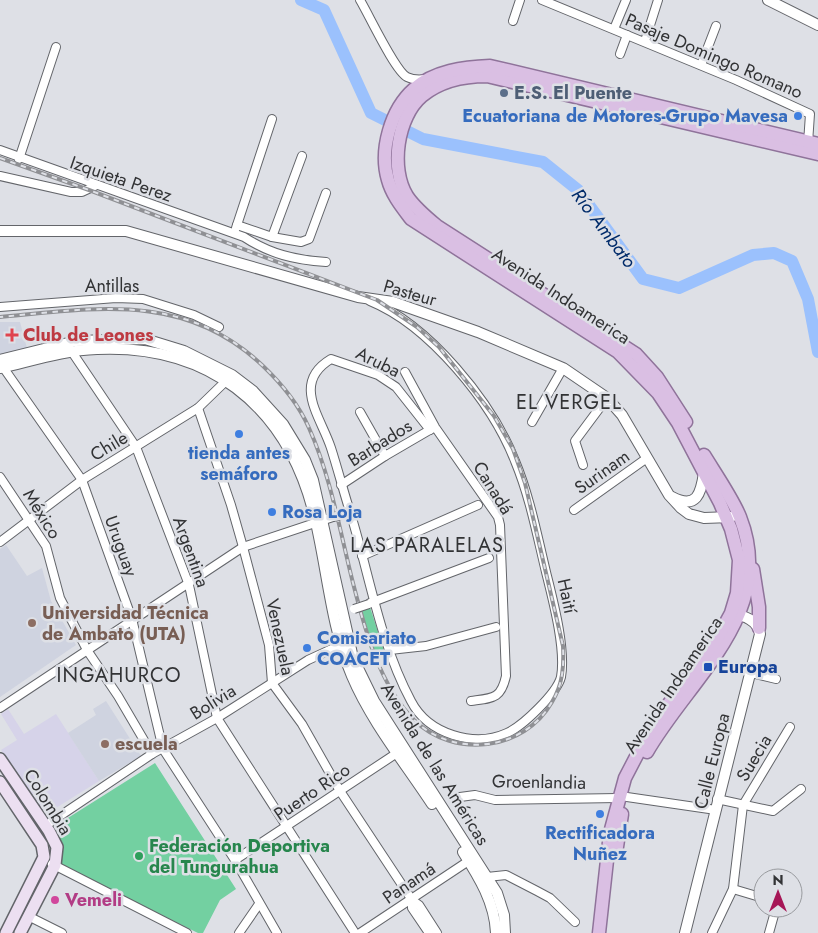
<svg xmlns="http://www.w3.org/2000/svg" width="818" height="933" font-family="Jost,sans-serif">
<rect width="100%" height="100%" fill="#dee0e6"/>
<path fill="#d6d3e9" d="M8,709l16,25 32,-20 43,67 -56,35 -42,-66 16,-10 -16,-26z"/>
<g fill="#cfd3e0">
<path d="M0,322h20l7,26 -27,7z"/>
<path d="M6,545l21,31 15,-8 9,33 25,44 -76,52v-148z"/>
<path d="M106,701l35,55 -42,25 -31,-48 28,-18 -3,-6z"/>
</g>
<g fill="#73d0a1">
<path d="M370,607l14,44 -13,2 -10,-41z"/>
<path d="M155,763l81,126 -16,11 -17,33h-5l-138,-68 3,-18 -11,-19z"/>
</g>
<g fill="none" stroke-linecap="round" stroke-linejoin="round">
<path stroke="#9bc1fd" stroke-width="12" d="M301,0l23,10 47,103 52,26 120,23 35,28 65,89 36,9 74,-33 21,-2 18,8 16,38 10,53"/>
<defs>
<g id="minor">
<path d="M360,0c9,15 35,71 47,77 6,3 12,3 19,2"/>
<path d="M542,0l194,80 74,34 -2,29"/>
<path d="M513,21l7,-21"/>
<path d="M614,29l12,-29"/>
<path d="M645,41l13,-41"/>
<path d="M620,54l7,-19"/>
<path d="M701,65l15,-39"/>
<path d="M0,150l244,87c26,17 51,23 82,25"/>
<path d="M19,159l37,-112"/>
<path d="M0,176l71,16h11l15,-7"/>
<path d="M237,225l35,12 30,-81"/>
<path d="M236,228l36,-109"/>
<path d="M272,237l29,5 8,-3 17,-46"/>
<path d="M370,301c59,24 122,101 145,160 15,36 22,74 31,111 7,28 20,77 15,105 -4,16 -38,49 -54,56 -33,15 -79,1 -96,-32 -31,-58 -41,-124 -60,-186 -7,-22 -13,-45 -20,-67 -10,-31 -40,-65 0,-89l47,16 18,12 34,43"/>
<path d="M0,307l116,-9 27,1 51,16 25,12"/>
<path d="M70,349l66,98 53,138 28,133 138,215"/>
<path d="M3,367l79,113 50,139 31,130 72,111 42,73"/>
<path d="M405,372l30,55 63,90 2,8 6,151c-5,23 -13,22 -35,25"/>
<path d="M198,408l33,97 12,42 26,98 3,38 30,41 38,67 72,109 7,5 18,28"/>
<path d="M360,412l25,44"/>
<path d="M532,422l31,-54"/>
<path d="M583,465l-8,-24 32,-43"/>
<path d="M0,477l46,69 14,52 27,52 31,46 34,58"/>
<path d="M341,485l44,-29 48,-28"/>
<path d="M574,510l73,-52"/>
<path d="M0,542l82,-62 116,-72 30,-29"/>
<path d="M362,556l116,-51"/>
<path d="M370,603l119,-45"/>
<path d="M390,650l36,-4 70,-19"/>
<path d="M751,673l25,6"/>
<path d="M0,708l243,-161 90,-30"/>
<path d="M460,797l15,-2 20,5 123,-2"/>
<path d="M627,797l89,13"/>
<path d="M717,799l56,12 28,-22"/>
<path d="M45,826l107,-72 65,-36 91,-58 37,-17"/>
<path d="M235,860l165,-109"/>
<path d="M52,864l135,69"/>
<path d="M487,877l19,-2 31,16 13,7 25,24"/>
<path d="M733,889l30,9"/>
<path d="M412,900v8l17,25"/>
<path d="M28,916l34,17"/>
<path d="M239,933l20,-29"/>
<path d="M360,933l113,-75"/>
<path d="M712,933l21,-44 10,-84 47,-78"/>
<path d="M769,933l7,-25"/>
</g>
<g id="tertiary">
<path d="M768,0l50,25"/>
<path d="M0,231h126l232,66 35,5 85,30 85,36 44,30 15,17 47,80 12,13 8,6 15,4 27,-1"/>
<path d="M0,360l76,-19 69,-2 39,12 48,24 21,16 30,33 22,36 8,20 40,178 21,43 123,192 7,22 1,18"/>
<path d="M0,368c31,-7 65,-18 97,-19 110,-5 188,55 216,161 14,54 17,114 39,166 19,45 53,87 80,128"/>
<path d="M672,497c25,13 29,-4 32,-24"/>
<path d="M463,852c16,25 32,51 33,81"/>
<path d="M685,933l75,-299c-2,-14 -16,-18 -28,-21"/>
</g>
<g id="secondary">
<path d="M0,759l49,72 8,16 -2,18 -35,68"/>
<path d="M0,782l42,63 2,12 -38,76"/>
</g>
<g id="primary">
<path d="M686,422l-29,-45 -21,-23 -199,-128c-11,-9 -22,-18 -30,-30 -17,-27 -10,-79 15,-100 18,-15 42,-20 65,-20l331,78"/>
<path d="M753,569l6,38v21"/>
<path d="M647,752c43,-75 131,-138 93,-235 -7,-18 -25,-44 -36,-62"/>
<path d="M616,853l6,-39"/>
<path d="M599,933l11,-100 15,-55 26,-50 67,-91 13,-24 6,-20 2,-33 -8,-31 -11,-26 -42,-80 -20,-30 -40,-41 -207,-133c-9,-12 -19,-24 -23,-39 -9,-30 3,-71 26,-91 20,-18 50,-22 76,-23l328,78"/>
</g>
</defs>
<use href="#minor" stroke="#63656a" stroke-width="10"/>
<use href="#tertiary" stroke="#63656a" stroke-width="12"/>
<use href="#secondary" stroke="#63656a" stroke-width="14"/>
<use href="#primary" stroke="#8f739a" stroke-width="15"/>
<use href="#minor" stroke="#fff" stroke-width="8"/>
<use href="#tertiary" stroke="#fff" stroke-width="10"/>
<use href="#secondary" stroke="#ecdff1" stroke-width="11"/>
<use href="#primary" stroke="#dabfe3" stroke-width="12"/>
<defs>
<path id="rail" d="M0,158l89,32 288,110 40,27 22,20 55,69 19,33 12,34 38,163c1,20 0,38 -11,56 -28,49 -98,57 -138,18 -35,-36 -49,-90 -61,-137 -13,-51 -22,-106 -44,-155 -11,-25 -28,-45 -47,-63 -77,-73 -166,-57 -262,-48"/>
</defs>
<use href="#rail" stroke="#8f9094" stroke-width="4"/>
<use href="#rail" stroke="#dee0e6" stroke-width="2" stroke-dasharray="5.5" stroke-linecap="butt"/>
<defs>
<g id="minor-bridge">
<path d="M333,517l13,-3"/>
<path d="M354,609l15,-5"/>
</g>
</defs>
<use href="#minor-bridge" stroke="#63656a" stroke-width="10" stroke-linecap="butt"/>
<use href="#minor-bridge" stroke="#fff" stroke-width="8"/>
</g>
<circle fill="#5c6f8a" stroke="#dee0e6" stroke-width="2" cx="504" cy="93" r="5"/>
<g fill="#3f7fe0" stroke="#dee0e6" stroke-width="2">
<circle cx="798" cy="116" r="5"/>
<circle cx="239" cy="434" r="5"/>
<circle cx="272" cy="512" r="5"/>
<circle cx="307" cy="648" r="5"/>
<circle cx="600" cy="814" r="5"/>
</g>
<path fill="#e0444e" stroke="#dee0e6" stroke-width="2" d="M9.5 327.5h5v5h5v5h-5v5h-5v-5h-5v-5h5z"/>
<g fill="#8d6e63" stroke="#dee0e6" stroke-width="2">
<circle cx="32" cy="623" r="5"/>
<circle cx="105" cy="744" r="5"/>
</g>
<rect fill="#1a4fb4" stroke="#dee0e6" stroke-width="2" x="703" y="662" width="10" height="10" rx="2.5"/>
<circle fill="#2e9e5b" stroke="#dee0e6" stroke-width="2" cx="139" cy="856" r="5"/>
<circle fill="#d1479c" stroke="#dee0e6" stroke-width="2" cx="55" cy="900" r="5"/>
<g text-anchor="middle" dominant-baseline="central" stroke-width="5" stroke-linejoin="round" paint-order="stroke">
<g font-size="18" fill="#323335" stroke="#dee0e6">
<text transform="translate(714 56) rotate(23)">Pasaje Domingo Romano</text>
<text transform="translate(121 179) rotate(19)">Izquieta Perez</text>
<text x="112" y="286">Antillas</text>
<text transform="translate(410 293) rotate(16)">Pasteur</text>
<text transform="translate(561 296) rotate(33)">Avenida Indoamerica</text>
<text transform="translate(378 362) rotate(26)">Aruba</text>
<text transform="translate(380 443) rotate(-32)">Barbados</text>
<text transform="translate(109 446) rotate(-31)">Chile</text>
<text transform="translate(602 472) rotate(-35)">Surinam</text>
<text transform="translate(493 488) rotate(58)">Canadá</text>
<text transform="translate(42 514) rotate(58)">México</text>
<text transform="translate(121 546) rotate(70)">Uruguay</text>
<text transform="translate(191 552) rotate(70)">Argentina</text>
<text transform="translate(567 596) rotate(78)">Haití</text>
<text transform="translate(280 637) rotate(78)">Venezuela</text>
<text transform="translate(673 685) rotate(-56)">Avenida Indoamerica</text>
<text transform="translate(213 702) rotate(-32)">Bolivia</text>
<text transform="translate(754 758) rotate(-59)">Suecia</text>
<text transform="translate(712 761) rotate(-76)">Calle Europa</text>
<text transform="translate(435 764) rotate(58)">Avenida de las Américas</text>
<text transform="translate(539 782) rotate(1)">Groenlandia</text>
<text transform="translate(312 792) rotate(-34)">Puerto Rico</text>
<text transform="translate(48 802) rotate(58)">Colombia</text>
<text transform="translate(409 883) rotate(-34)">Panamá</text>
</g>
<g font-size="18" font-weight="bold" fill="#4e5e75" stroke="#dee0e6" text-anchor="start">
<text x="514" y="93">E.S. El Puente</text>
</g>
<g font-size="18" font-weight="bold" fill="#366cbe" stroke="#dee0e6">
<text x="788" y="116" text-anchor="end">Ecuatoriana de Motores-Grupo Mavesa</text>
<text x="239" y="453">tienda antes<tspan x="239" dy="21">semáforo</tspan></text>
<text x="282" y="512" text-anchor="start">Rosa Loja</text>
<text x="317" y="638" text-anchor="start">Comisariato<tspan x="317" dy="21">COACET</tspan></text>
<text x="600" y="833">Rectificadora<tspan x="600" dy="21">Nuñez</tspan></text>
</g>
<g font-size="18" font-weight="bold" fill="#be3a42" stroke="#dee0e6" text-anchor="start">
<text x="23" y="335">Club de Leones</text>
</g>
<g font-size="18" font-weight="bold" fill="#785e54" stroke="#dee0e6" text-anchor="start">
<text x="42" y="613">Universidad Técnica<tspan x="42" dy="21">de Ambato (UTA)</tspan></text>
<text x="115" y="744">escuela</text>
</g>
<g font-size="18" font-weight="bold" fill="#164399" stroke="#dee0e6" text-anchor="start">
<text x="718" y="667">Europa</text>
</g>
<g font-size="18" font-weight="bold" fill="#27864d" stroke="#dee0e6" text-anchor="start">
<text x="149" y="846">Federación Deportiva<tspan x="149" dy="21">del Tungurahua</tspan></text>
</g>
<g font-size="18" font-weight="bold" fill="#b23c85" stroke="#dee0e6" text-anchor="start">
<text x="65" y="900">Vemeli</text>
</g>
<g font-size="19" font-style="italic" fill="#012b6a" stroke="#dee0e6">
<text transform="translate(604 228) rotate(53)">Río Ambato</text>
</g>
<g font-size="20" letter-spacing="1" fill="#323335" stroke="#dee0e6">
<text x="569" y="402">EL VERGEL</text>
<text x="427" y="545">LAS PARALELAS</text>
<text x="119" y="675">INGAHURCO</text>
</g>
</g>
<g transform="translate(778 893)"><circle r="24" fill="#dee0e6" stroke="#999b9f"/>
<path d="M0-4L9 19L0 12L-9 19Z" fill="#a61656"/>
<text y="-8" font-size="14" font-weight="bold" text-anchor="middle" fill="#323335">N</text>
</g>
</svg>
